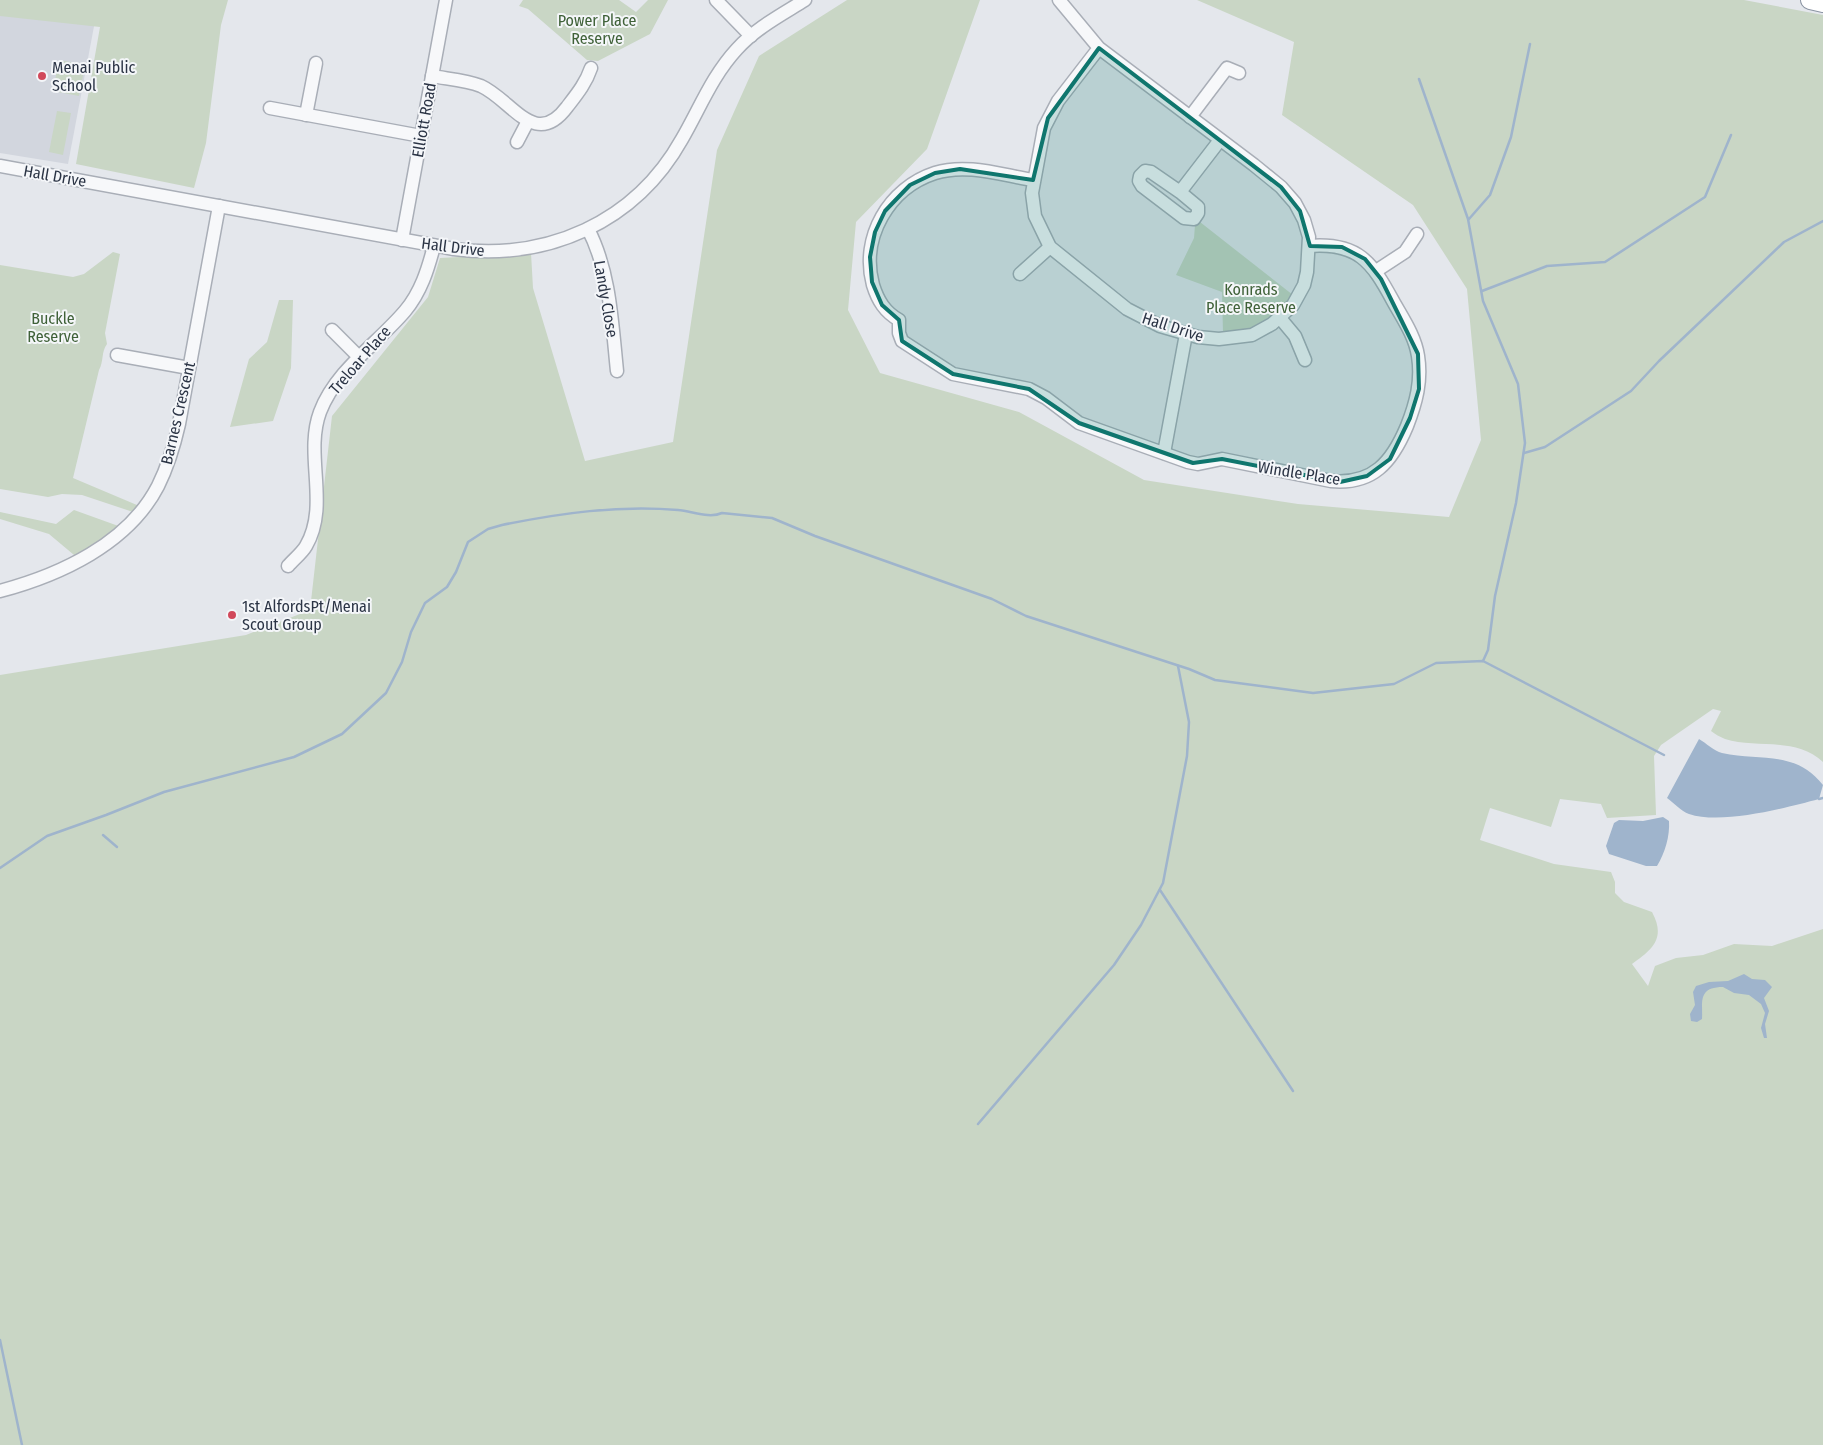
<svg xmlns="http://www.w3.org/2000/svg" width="1823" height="1445" font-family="'Fira Sans Condensed',sans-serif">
<rect width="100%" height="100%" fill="#e4e7ec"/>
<path fill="#d2d6de" d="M0,0h99l-31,164 -68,-11z"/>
<g fill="#c9d6c5">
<path d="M0,0h228l-7,25 -15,118 -12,45 -118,-24 24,-137 -100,-11z"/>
<path d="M523,0h96l17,12 12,-12h20l-18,34 -52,27 -11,-1 -59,-51 -9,-3z"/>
<path d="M847,0h133l-53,149 -71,73 -8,88 32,63 139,39 125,68 154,24 151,13 32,-77 -14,-151 -54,-84 -131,-90 12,-73 -97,-42h547l79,15v747c-28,-26 -67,-13 -98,-23 -5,-2 -10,-5 -14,-8l10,-20 -8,-2 -52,36 -7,11 2,59 -49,3 -6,-14 -41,-5 -9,28 -61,-19 -10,32 74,24 57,8 4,10v11l9,9 28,10c14,26 1,37 -20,52l16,22 7,-20 21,-8 27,-3 31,-11 38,2 51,-17v516h-1823v-770l246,-40 64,-25 22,-194 96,-119 12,-39 91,-5 2,35 52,173 88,-19 44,-292 42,-94z"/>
<path d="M59,60l26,5 -6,31 -26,-5z"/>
<path d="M57,111l14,2 -8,42 -14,-3z"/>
<path d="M1200,222l93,73c-16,25 -41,37 -70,39l-1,-42 -46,-17 18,-37 1,-13z"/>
<path d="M113,252l7,2 -15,79 2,11c-6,8 -3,17 -8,26l-26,108 71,30 -5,6 -57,-19 -20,-1 -14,3 -48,-8v-224l73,12 11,-3z"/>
<path d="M279,300h14l-2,68 -18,53 -43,6 19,-68 18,-17z"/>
<path d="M74,510l50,18 -44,32 -31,-26 -49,-15v-7l56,12z"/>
</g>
<g fill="#9fb4cc">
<path d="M1699,739c7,4 15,12 23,14 39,9 72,-4 101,32l-4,14c-34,9 -97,26 -130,15 -8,-3 -15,-11 -22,-16z"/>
<path d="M1663,817l6,4c1,15 -4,32 -12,45h-11l-37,-12 -3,-8 8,-23 5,-3 24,1z"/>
<path d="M1744,974l8,5 13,1 7,7 -8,11 5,13 -4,13 2,14h-3l-3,-10 4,-15 -4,-9 -12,-9 -15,-2 -11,-6c-26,0 -20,16 -21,32l-5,3 -6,-1 -1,-7 5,-9 -2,-13 3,-6 13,-4 19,-1z"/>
</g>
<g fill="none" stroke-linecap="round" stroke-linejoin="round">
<g stroke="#9fb4cc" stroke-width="2.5">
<path d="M1419,79l49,140 15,82 35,83 7,59 -9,60 -21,93 -7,54 -5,11"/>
<path d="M1469,219l21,-24 21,-58 19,-93"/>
<path d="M1482,291l65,-25 58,-4 100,-65 26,-62"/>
<path d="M1524,453l21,-6 86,-56 28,-30 125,-119 39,-21"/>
<path d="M1819,799l4,-1"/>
<path d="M103,835l14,12"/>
<path d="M0,868l47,-32 59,-21 58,-23 130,-35 48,-23 44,-41 16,-31 9,-30 14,-29 22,-16 9,-15 12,-30 20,-13 14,-4c59,-12 116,-20 176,-15 14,1 31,9 44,3l50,5 43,18 177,63 34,17 163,53 26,11 98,13 81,-9 42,-21 47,-2 181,94"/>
<path d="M1160,890l133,201"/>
<path d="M978,1124l136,-159 27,-40 22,-42 24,-127 2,-34 -11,-56"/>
<path d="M0,1340l22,105"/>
</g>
<defs>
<g id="minor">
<path d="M716,0l35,36"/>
<path d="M1059,0l40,48 155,117 27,22 14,16 9,17 5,17 -2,35 -3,13 -11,20 -21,19 -20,11 -33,4 -21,-2 -38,-11 -33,-17 -77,-62 -15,-31 -3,-23 12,-65 14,-27 41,-53"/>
<path d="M432,76c16,3 34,4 49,10 31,14 54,64 86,21 10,-13 19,-24 24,-39"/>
<path d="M270,108l151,28"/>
<path d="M306,115l10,-52"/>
<path d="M1190,117l37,-49 12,5"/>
<path d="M517,142l11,-21"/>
<path d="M0,166l454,83c93,12 181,-26 228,-110 18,-31 30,-63 55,-90 19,-21 44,-34 68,-49"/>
<path d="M1033,180c-32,-5 -66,-17 -98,-7 -46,15 -75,64 -62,112 5,16 12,27 26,35v13l3,8 51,33 76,15 17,9 33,25 109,39 10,2 24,-5 109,22c42,4 61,-19 76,-55 9,-23 15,-45 11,-70 -3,-20 -15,-37 -25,-55 -21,-39 -35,-59 -84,-55"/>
<path d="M1180,192l-29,-20 -6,-1 -5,5 -1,5 3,5 42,32 10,1 4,-6v-6l-18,-15 40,-52"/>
<path d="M588,229c22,42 24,94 29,142"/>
<path d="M402,240l44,-240"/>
<path d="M1376,271l29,-19 12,-18"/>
<path d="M1020,274l30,-27"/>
<path d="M1280,318l15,18 10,24"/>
<path d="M332,330l27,27"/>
<path d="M117,355l72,13"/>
<path d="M1164,453l22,-119"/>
<path d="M288,566c6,-7 14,-13 18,-20 24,-41 -2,-91 14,-134 16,-42 57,-68 85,-101 16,-19 23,-42 29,-65"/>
<path d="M0,591c60,-16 128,-47 158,-105 10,-20 16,-40 21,-62l40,-218"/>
</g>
<path id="highway" d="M1810,0l13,3"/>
</defs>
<use href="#minor" stroke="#a9aeb7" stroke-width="15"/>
<use href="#highway" stroke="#8b94a3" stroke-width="20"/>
<use href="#minor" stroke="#f7f8fa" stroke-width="12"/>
<use href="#highway" stroke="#fff" stroke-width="18"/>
</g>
<path fill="#0f766e" fill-opacity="0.2" stroke="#0f766e" stroke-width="4" stroke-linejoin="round" d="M1099,48l182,139 19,24 10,35 32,1 23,12 16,20 37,75 1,35 -9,29 -20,41 -23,17 -27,6 -118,-23 -29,4 -114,-40 -50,-34 -76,-15 -51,-33 -3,-21 -17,-15 -10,-23 -2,-25 5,-25 10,-21 25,-26 25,-12 25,-4 73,11 15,-62z"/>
<g fill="#d1495b" stroke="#f4f6f9" stroke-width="2">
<circle cx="42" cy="76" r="5"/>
<circle cx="232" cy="615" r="5"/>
</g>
<g text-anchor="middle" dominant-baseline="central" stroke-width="4" stroke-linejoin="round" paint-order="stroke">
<g font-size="16" fill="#3f6138" stroke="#f4f6f9">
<text x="597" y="20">Power Place<tspan x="597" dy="18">Reserve</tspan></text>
<text x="1251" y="289">Konrads<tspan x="1251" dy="18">Place Reserve</tspan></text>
<text x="53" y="318">Buckle<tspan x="53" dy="18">Reserve</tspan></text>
</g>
<g font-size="16" fill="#2b3445" stroke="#f4f6f9" text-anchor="start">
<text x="52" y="67">Menai Public<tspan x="52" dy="18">School</tspan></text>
<text x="242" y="606">1st AlfordsPt/Menai<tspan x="242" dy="18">Scout Group</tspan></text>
</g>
<g font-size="16" fill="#2b3445" stroke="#f4f6f9">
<text transform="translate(424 120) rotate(-80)">Elliott Road</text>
<text transform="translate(55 176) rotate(10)">Hall Drive</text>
<text transform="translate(453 247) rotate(7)">Hall Drive</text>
<text transform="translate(606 299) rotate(80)">Landy Close</text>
<text transform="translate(1173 327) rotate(18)">Hall Drive</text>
<text transform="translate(360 360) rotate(-49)">Treloar Place</text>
<text transform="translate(178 413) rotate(-77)">Barnes Crescent</text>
<text transform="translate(1299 473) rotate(9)">Windle Place</text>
</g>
</g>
</svg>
